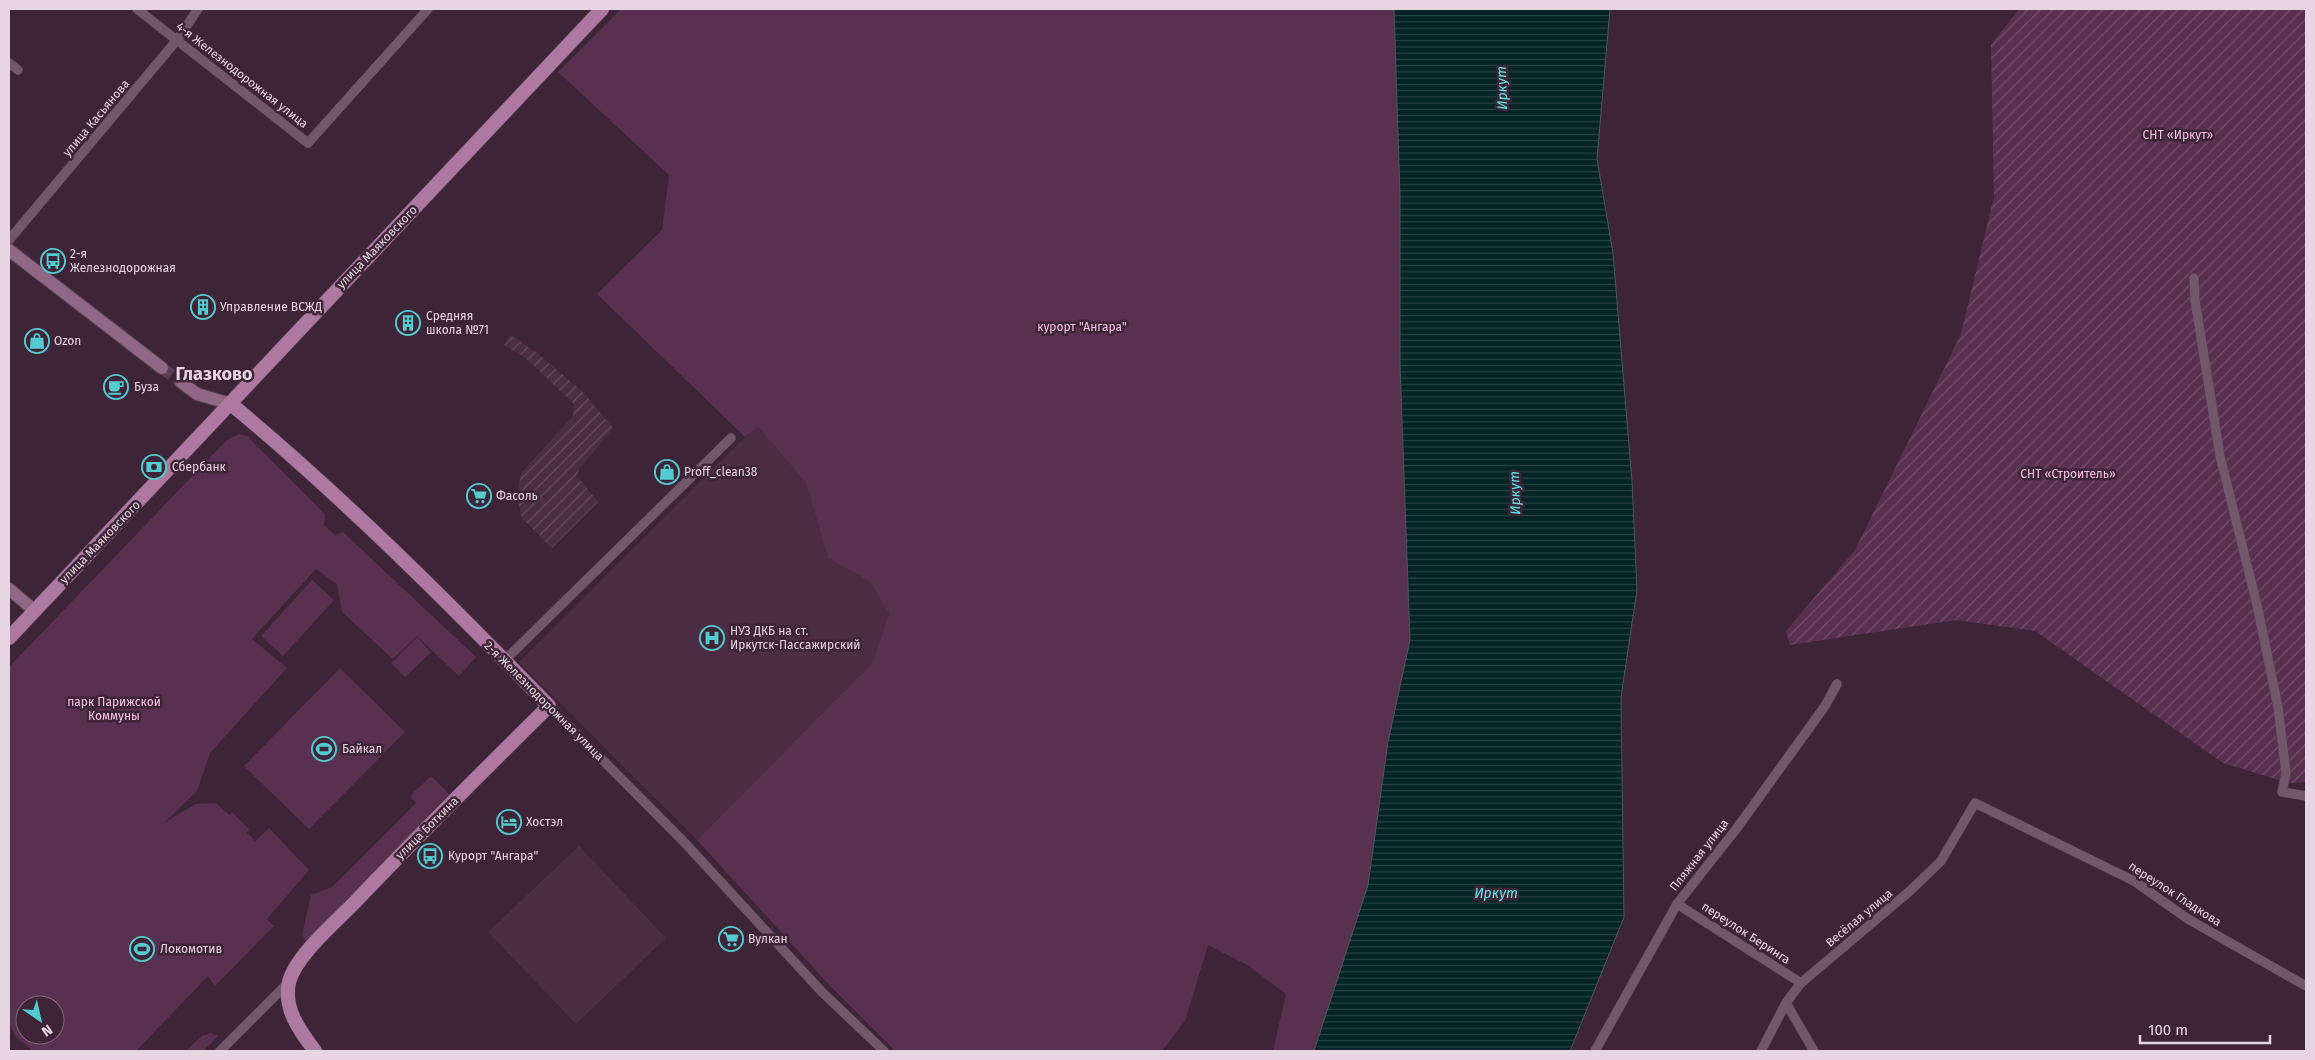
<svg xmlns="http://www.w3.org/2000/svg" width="2315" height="1060" font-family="'Fira Sans',sans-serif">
<defs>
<pattern id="industrial-furrows" width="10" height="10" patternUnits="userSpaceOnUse" patternTransform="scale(1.25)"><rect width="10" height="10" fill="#4c2d44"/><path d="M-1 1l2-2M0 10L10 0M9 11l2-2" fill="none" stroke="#664b5f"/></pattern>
<pattern id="garden-furrows" width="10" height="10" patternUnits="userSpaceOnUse" patternTransform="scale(1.25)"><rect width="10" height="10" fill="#593150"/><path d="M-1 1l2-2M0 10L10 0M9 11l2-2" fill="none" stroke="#714e69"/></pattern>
<pattern id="water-rules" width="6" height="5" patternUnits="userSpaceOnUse" patternTransform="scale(1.25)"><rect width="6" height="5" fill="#052425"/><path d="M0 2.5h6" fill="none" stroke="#294344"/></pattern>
</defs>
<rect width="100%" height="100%" fill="#3d2437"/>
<g fill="#4c2d44">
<path d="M758,427l48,56 22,75 42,24 19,32 -16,48 -176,178 -178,-178 226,-225z"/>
<path d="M579,846l87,92 -90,86 -88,-92z"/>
</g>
<path fill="url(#industrial-furrows)" d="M511,335l25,17 48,41 29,35 -34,41 -2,7 21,26 -46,46 -30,-30 -5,-20 4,-25 52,-57 1,-12 -50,-47 -20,-12z"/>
<g fill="#593150" fill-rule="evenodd">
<path d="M621,9h773l6,187v169l10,275 -22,102 -20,143 -54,166h-41l13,-57 -37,-28 -41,-21 -23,76 -23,30h-267l-63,-63 -135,-148 176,-178 16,-48 -19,-32 -42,-24 -22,-75 -48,-56 -13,10 -148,-143 65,-64 7,-55 -111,-103z"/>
<path d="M239,434l8,2 78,78 -1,11 11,10 8,-3 133,125 -17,19 -42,-40 -24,23 -51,-47 -5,-28 -21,-15 -64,70 35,29 -77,85 -13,38 -33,32 31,-19 21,-1 13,12 3,-3 17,17 -2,4 8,8 14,-13 40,42 -42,49 7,7 -59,60 -7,-10 -72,75h-103l-18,-15 -6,-14v-355l218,-227zM25,1005h30v30h-30z"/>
<path d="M312,580l22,20 -51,56 -22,-20z"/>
<path d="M417,637l14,15 -26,25 -14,-14z"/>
<path d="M340,668l65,64 -96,97 -65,-63z"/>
<path d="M431,776l18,18 -141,149 -6,-8 9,-40 21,-8 84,-84 -6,-7z"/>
<path d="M211,1033l7,3 -15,15h-17l16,-15z"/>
</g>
<path fill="url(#garden-furrows)" d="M2019,9h287v773l-17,1 -66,-20 -188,-132 -79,-11 -166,25 -4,-14 69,-81 106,-216 33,-138 -3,-151z"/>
<path fill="url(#water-rules)" stroke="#49595e" d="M1394,9h216l-13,150 16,94 19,228 5,109 -16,107 3,220 -54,134h-256l54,-166 20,-143 22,-102 -10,-275v-169z"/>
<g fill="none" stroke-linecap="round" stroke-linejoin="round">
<path stroke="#563f51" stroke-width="12" stroke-dasharray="12 6" stroke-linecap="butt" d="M162,368l19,14"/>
<defs>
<g id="street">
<path d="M137,9l171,134 120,-134"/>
<path d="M9,63l9,7"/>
<path d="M9,240l168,-200 21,-31"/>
<path d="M2194,278l1,22 25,156 37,149 21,102 8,66 -4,19 24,4"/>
<path d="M505,660l226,-222"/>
<path d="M549,706l135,136 138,150 62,59"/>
<path d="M1677,904l124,79"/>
<path d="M1786,1003l28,48"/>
<path d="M220,1051l69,-69"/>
<path d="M1595,1051l82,-147 60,-76 88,-122 12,-22"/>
<path d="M1761,1051l25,-48 15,-20 110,-93 30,-29 34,-58 159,78 54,38 118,67"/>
</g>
<g id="secondary">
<path d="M9,250l153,118"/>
<path d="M181,382l16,12 34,10"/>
<path d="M9,589l26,22"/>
</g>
<g id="primary">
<path d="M231,404c112,93 216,197 318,302 -65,64 -130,129 -193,195 -19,20 -60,54 -67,81 -6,27 11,49 26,69"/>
<path d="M9,638l593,-629"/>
</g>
</defs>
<use href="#street" stroke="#564151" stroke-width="10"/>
<use href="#secondary" stroke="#564151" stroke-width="14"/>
<use href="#primary" stroke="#564151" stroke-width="15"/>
<use href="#street" stroke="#72566a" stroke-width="9"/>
<use href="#secondary" stroke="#906785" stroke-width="12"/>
<use href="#primary" stroke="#ae79a0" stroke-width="14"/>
</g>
<defs>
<symbol id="bus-ring" viewBox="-11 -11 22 22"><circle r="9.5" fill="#3d2437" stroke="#52ccd0" stroke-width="1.5"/><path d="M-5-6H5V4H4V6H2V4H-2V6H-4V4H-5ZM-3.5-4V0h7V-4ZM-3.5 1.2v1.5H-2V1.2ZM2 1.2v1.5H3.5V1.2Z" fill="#52ccd0"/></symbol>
<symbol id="building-ring" viewBox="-11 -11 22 22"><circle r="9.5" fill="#3d2437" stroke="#52ccd0" stroke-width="1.5"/><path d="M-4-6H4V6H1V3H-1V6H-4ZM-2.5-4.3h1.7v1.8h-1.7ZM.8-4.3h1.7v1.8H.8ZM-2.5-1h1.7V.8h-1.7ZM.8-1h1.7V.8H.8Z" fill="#52ccd0"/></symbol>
<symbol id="shop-ring" viewBox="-11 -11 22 22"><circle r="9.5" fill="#3d2437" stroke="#52ccd0" stroke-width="1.5"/><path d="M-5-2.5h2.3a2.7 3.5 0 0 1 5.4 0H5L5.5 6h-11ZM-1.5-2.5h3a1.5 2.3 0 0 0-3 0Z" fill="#52ccd0"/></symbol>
<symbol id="cafe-ring" viewBox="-11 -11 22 22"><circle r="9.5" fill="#3d2437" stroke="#52ccd0" stroke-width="1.5"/><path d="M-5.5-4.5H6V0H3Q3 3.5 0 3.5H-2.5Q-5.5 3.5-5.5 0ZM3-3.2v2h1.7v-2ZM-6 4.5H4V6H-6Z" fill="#52ccd0"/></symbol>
<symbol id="bank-ring" viewBox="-11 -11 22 22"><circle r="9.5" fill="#3d2437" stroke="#52ccd0" stroke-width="1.5"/><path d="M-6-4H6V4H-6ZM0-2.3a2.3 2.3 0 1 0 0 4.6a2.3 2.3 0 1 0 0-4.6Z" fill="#52ccd0"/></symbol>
<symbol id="supermarket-ring" viewBox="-11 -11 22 22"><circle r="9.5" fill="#3d2437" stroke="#52ccd0" stroke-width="1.5"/><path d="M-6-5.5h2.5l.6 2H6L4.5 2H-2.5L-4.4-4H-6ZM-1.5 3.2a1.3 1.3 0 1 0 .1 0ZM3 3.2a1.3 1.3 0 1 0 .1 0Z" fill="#52ccd0"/></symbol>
<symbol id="hospital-ring" viewBox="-11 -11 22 22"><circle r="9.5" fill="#3d2437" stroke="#52ccd0" stroke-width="1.5"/><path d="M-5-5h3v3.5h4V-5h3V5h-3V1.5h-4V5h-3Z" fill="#52ccd0"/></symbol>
<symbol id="stadium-ring" viewBox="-11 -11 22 22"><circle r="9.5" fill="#3d2437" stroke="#52ccd0" stroke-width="1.5"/><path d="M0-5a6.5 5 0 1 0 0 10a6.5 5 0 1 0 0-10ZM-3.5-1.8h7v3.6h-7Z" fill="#52ccd0"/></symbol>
<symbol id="hotel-ring" viewBox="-11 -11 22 22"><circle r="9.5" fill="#3d2437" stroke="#52ccd0" stroke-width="1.5"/><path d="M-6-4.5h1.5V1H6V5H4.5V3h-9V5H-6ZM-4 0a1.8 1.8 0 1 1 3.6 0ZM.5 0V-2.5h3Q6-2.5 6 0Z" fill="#52ccd0"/></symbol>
</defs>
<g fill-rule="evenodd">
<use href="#bus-ring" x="39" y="247" width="28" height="28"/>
<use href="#building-ring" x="189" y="293" width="28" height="28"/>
<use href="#building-ring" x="394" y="309" width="28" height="28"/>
<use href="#shop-ring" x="23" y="327" width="28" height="28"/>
<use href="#cafe-ring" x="102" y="373" width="28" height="28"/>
<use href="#bank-ring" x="140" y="453" width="28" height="28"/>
<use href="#shop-ring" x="653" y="458" width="28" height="28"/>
<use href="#supermarket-ring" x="465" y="482" width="28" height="28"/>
<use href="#hospital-ring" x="698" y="624" width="28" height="28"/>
<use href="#stadium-ring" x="310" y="735" width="28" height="28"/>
<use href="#hotel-ring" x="495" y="808" width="28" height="28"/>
<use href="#bus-ring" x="416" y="842" width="28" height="28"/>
<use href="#supermarket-ring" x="717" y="925" width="28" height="28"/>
<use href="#stadium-ring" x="128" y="935" width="28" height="28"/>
</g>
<g text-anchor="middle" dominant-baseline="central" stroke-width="5" stroke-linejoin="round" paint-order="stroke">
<g font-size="12" fill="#e7d6e2" stroke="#3d2437">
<text transform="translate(242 75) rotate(38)">4-я Железнодорожная улица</text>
<text transform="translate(96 118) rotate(-50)">улица Касьянова</text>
<text transform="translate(377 247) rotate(-46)">улица Маяковского</text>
<text transform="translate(100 542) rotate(-46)">улица Маяковского</text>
<text transform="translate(544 701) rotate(45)">2-я Железнодорожная улица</text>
<text transform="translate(427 828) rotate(-45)">улица Боткина</text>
<text transform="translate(1699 855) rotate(-52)">Пляжная улица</text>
<text transform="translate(2175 894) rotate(33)">переулок Гладкова</text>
<text transform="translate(1859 918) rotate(-40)">Весёлая улица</text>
<text transform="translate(1746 933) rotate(33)">переулок Беринга</text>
</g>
<g font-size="12" fill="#f5c4e8" stroke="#3d2437">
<text x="2178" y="135">СНТ «Иркут»</text>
<text x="1082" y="327">курорт "Ангара"</text>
<text x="2068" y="474">СНТ «Строитель»</text>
<text x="114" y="702">парк Парижской<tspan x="114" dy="14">Коммуны</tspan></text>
</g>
<g font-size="12" fill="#e7d6e2" stroke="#3d2437" text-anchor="start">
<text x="70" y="254">2-я<tspan x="70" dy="14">Железнодорожная</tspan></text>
<text x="220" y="307">Управление ВСЖД</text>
<text x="426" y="316">Средняя<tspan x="426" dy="14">школа №71</tspan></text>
<text x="54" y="341">Ozon</text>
<text x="134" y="387">Буза</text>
<text x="172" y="467">Сбербанк</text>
<text x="684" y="472">Proff_clean38</text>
<text x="496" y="496">Фасоль</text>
<text x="730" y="631">НУЗ ДКБ на ст.<tspan x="730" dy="14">Иркутск-Пассажирский</tspan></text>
<text x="342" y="749">Байкал</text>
<text x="526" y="822">Хостэл</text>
<text x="448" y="856">Курорт "Ангара"</text>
<text x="748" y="939">Вулкан</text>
<text x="160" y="949">Локомотив</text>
</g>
<g font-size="14" font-style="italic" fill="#5be9ed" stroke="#3d2437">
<text transform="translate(1502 88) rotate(-92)">Иркут</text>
<text transform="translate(1515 493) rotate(-92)">Иркут</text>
<text x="1496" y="893">Иркут</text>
</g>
<g font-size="18" font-weight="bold" fill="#e7d6e2" stroke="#3d2437">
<text x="214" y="374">Глазково</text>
</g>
</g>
<rect width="2315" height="1060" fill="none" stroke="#e7d6e2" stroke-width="20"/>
<g transform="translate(40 1020) rotate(146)"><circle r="24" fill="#3d2437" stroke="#816b7b"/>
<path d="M0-4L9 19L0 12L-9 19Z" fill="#52ccd0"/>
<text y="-8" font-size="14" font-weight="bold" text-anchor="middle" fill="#e7d6e2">N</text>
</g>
<path d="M2140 1035v8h130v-8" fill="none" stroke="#e7d6e2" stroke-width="2.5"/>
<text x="2148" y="1035" font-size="15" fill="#e7d6e2" stroke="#3d2437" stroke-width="4" paint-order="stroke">100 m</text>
</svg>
